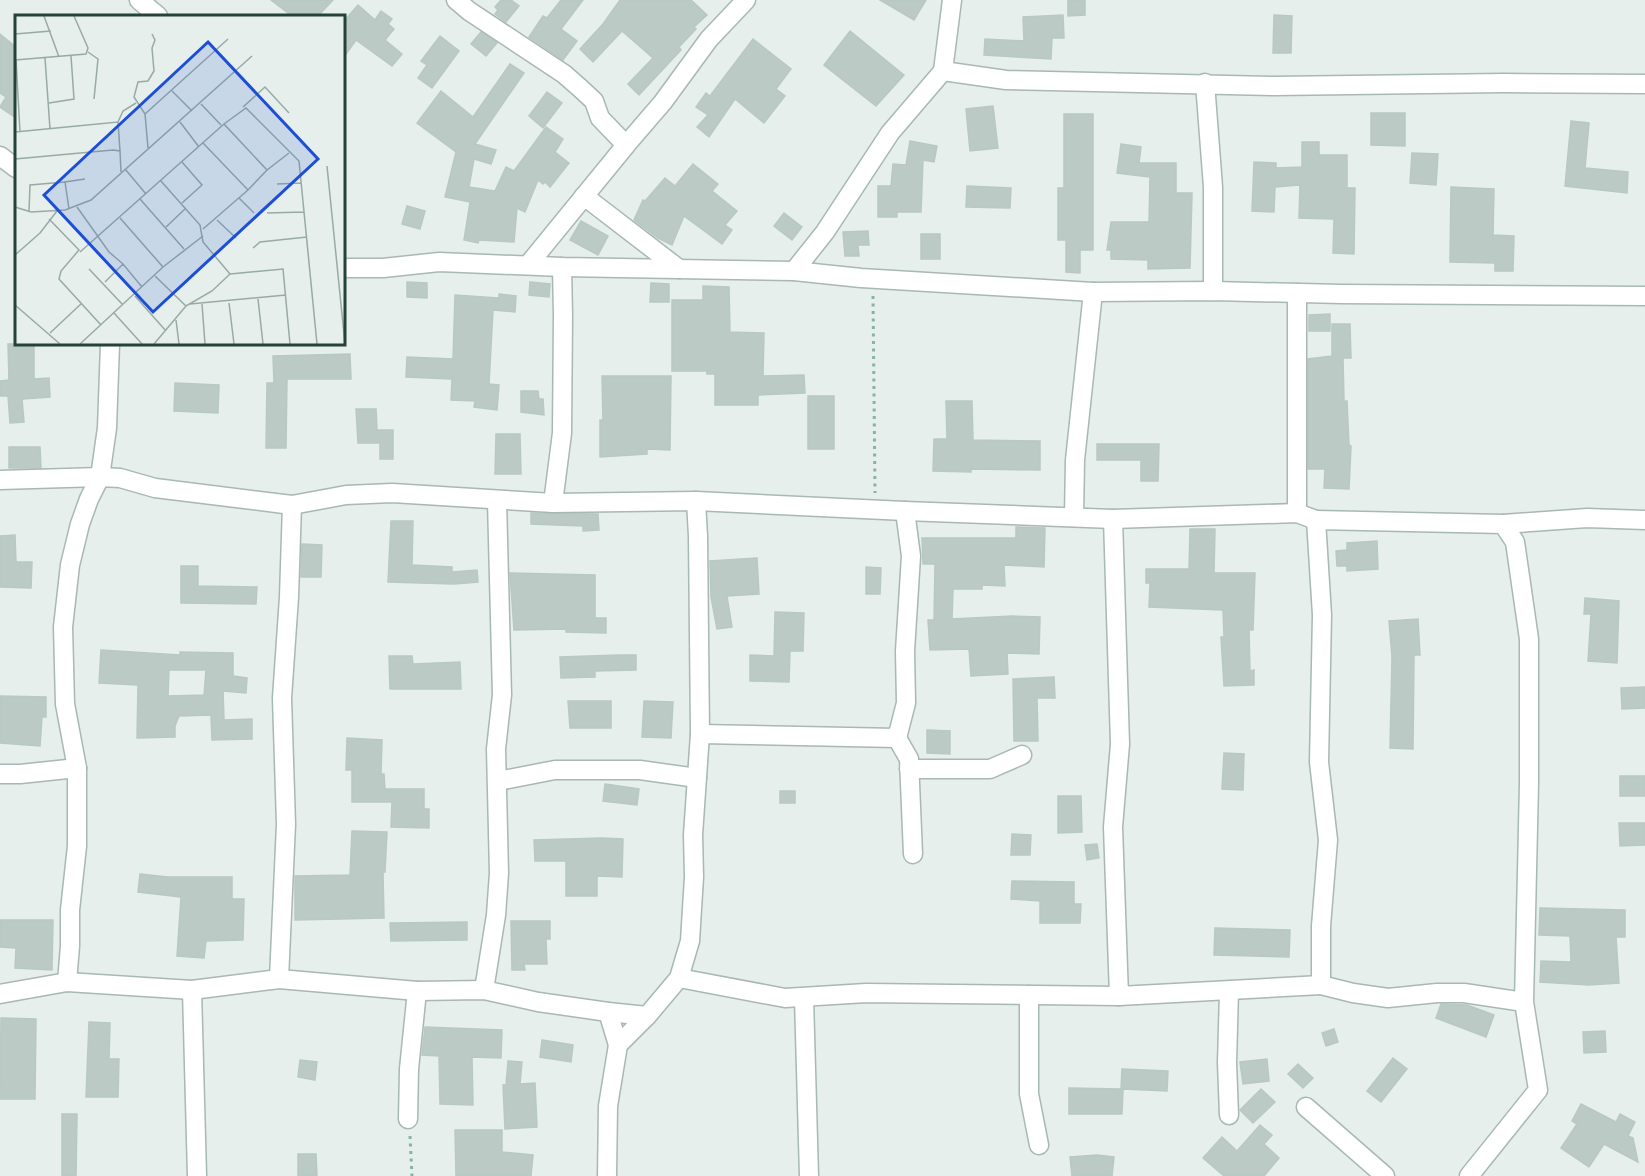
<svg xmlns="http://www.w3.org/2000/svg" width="1645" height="1176" font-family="'Public Sans',sans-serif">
<rect width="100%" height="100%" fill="#e6efeb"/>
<g fill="#bbcac4" stroke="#b8c9c2" stroke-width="1.5" fill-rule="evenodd">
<path d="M271,0h62l-15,16h-26z"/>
<path d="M501,0h10l8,6 -13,16 -11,-8 3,-4 -3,-3z"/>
<path d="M561,0h22l-22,29 16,12 -14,19 -34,-23 14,-21 4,2z"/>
<path d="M620,0h71l16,15 -13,12 2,2 -17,18 2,3 -42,45 -11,-11 25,-26 -31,-27 -29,31 -13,-13 23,-25z"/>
<path d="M880,0h46l-12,20z"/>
<path d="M1068,0h17v15l-17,1z"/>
<path d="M358,5l17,15 6,-9 11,8 -4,5 6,5 -9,11 17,14 -10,12 -36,-26 -12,17v-36z"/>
<path d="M1063,15l1,23h-12l-1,21 -67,-4 1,-16 39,2 -1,-24z"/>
<path d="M1274,15l18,1 -1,37h-18z"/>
<path d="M850,31l54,44 -28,31 -52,-41z"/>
<path d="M481,32l16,11 -11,13 -15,-12z"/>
<path d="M0,34l16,13v71l-16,-11 6,-10 -6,-4z"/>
<path d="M440,36l19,15 -27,37 -14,-10 9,-13 -6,-4z"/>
<path d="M753,39l38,30 -15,20 9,7 -21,27 -29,-24 -26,38 -12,-10 11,-12 -12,-8 10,-14 4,3z"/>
<path d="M510,64l14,9 -49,71 21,6 -5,14 -17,-5 -5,28 26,4 11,-24 8,4 32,-44 17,12 -8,13 14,11 -19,24 -5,-5 -2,2 -5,-4 -13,32 -8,-4 -3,34 -35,-2 -1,3 -14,-3 6,-38 -25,-5 11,-45 -39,-29 24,-32 32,26z"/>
<path d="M547,92l15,11 -19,25 -14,-12z"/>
<path d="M993,106l5,42 -28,3 -4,-42z"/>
<path d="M1371,113h34v33l-34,-1z"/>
<path d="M1064,114h29v136h-13v23l-14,-1v-32h-8v-52h6z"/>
<path d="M1571,121l18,2 -4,45 43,4 -1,21 -62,-7z"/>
<path d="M910,141l27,5 -3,16 -11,-2 -2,52h-24v5h-19v-31h13l2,-22 13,1z"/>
<path d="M1302,142h17v13h28v33h8l-1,66 -21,-1 1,-34 -35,-1 1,-33 -25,2 -1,25 -22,-1 2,-49 22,1v5l26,-1z"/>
<path d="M1121,144l20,3 -2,16h37v30h16l-2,75 -42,1v-9l-37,-1v-9h-4l4,-28h38l1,-45 -33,-4z"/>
<path d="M1412,153l26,1 -2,31 -26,-2z"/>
<path d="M693,164l25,20 -6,7 25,20 -12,14 7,5 -10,14 -38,-28 -12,29 -14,-7 -24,-18 9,-20 2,1 20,-23 10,8z"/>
<path d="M967,186l44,2 -1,20 -44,-1z"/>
<path d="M1451,187l43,2 -1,46 21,1 -1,35h-18v-8l-45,-1z"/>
<path d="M407,206l18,5 -5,18 -18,-5z"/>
<path d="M784,213l18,14 -10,13 -18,-14z"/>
<path d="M581,221l27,15 -10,19 -28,-15z"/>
<path d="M868,231l1,14h-11l1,11h-14l-2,-24z"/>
<rect x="921" y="234" width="19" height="25"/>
<path d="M407,282l20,1v15l-20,-1z"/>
<path d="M530,282l20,2 -1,13 -20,-2z"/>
<path d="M651,283l18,1v18h-19z"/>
<path d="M703,286l26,1 1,45 34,1 -1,43 41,-1 1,18 -47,2v10h-43v-31h-8v-3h-35v-71h31z"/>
<path d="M499,294l17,2 -1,16 -22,-2 -4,74 10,1 -2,25 -23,-3 1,-6 -24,-1 1,-21 -46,-2 1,-20 46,2 2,-64 44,3z"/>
<path d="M1330,314v17h-21v-16z"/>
<path d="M1332,324h18l1,34h-8l1,43h3l2,44 2,1 -2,43 -25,-1 1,-19h-17v-110l24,-3z"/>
<path d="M8,344h26v35l15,-1 1,19 -28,2 2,23 -14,1 -2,-27h-8v-15l9,-1z"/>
<path d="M350,354l1,25h-64l-1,69h-20l1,-65h7l-1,-27z"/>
<path d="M602,376h69l-1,74 -23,-1v5l-47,3v-37h3z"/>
<path d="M175,383l44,2 -1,28 -44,-2z"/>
<path d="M521,391h17l1,8h4l1,16 -23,-3z"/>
<rect x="808" y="396" width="26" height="53"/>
<path d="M946,401h26l1,39 67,1v29l-69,-1v3l-38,-1 1,-32h13z"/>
<path d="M356,409h20l1,21h16v29h-13v-16h-22z"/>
<path d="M496,434h24l1,40h-26z"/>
<path d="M1097,444h62l-1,37h-17v-21h-44z"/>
<path d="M9,447h31l1,21h-32z"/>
<path d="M531,513l67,1 1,16 -16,1v-5l-52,-2z"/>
<path d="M391,521h22l-1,44 40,2v5l25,-2 1,12 -24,2 -66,-2z"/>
<path d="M1016,527l29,1 -1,39 -40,-2 1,21 -23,-1v4h-29l-1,30 60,-3 28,1 -1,37 -32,-1 1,21 -37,2 -2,-27 -39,1 -2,-30h6l1,-56h-12l-1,-26h94z"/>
<path d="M1190,529h25l-1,44h41l-2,57h-4l1,41 4,-1v15l-30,1 -3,-49h3l-1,-27 -74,-3 1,-24h-4v-14h43z"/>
<path d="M15,535l1,27h16l-1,26 -31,-1v-51z"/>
<path d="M1377,541l1,28 -31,2v-5h-10l-1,-15 11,-1v-7z"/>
<path d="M302,544l20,1 -1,32h-20z"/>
<path d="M757,558l2,36 -32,2 5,31 -15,2 -6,-32 -1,-36z"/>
<path d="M181,566h17v20l59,1 -1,17 -75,-1z"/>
<path d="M866,567l15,1 -1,26h-14z"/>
<path d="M510,573l85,2v43h11v15l-40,-1v-3l-52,1z"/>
<path d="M1585,598l34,3 -2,62 -29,-2 3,-47h-7z"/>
<path d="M775,612l29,1 -1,38h-13l-1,31 -39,-1v-26l24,1z"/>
<path d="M1418,619l2,36h-6l-1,94 -23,-1 2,-91 -3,-36z"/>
<path d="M101,650l79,5v-3l53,1v23l14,2 -1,15 -23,-2 1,29 28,-1v20l-40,1 -1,-25 -32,1 -4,10v11l-38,1 1,-53 -39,-2zM169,670h37l-2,25 -36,1z"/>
<path d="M620,655h16v15l-41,1v6l-34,1 -1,-21z"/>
<path d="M389,656h23l1,8 47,-2 1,27h-71z"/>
<path d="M1054,677l1,21h-18l1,43h-24l-1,-62z"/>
<path d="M1645,687v21l-23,1 -1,-21z"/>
<path d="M0,696l46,1v20h-4l-2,29 -40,-3z"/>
<path d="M568,701h43v27h-41z"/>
<path d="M644,701l29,1 -2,36 -29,-1z"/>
<path d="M927,730l23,1v23l-23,-1z"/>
<path d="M347,738l35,2 -1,34h3l1,15h39v20h5v19l-38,-1 1,-25h-40v-32h-6z"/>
<path d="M1224,753l20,1 -1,36 -21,-1z"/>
<rect x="1620" y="776" width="25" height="20"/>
<path d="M605,784l34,5 -2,16 -34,-4z"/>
<rect x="780" y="791" width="15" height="12"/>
<path d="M1058,796h23l1,36 -24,1z"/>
<path d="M1619,823h26v22l-25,1z"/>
<path d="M352,831l35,1 -2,40h-2l1,46 -89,2v-44l55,-1z"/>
<path d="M1012,834l19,1 -1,20h-19z"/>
<path d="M602,838l21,1 -1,38 -25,-1v20h-31v-35h-31l-1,-21z"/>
<path d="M1097,844l2,14 -12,2 -2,-15z"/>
<path d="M140,874l28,3h64v22h12l-1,41 -37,1 -2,17 -27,-2 4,-59 -43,-5z"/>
<path d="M1012,881l62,1v22h7l-1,19h-40v-22l-29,-2z"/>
<path d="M1540,908l85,2v27h-9l3,46 -30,2 -49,-3 1,-21 30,1 -1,-26 -31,-1z"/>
<path d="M0,920h53l-1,50 -37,-2 1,-20 -16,-1z"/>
<path d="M511,921h39v18h-4l1,25h-23l1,6h-13z"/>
<path d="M467,922v18l-76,1 -1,-18z"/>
<path d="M1215,928l75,2 -1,27 -75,-2z"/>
<path d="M1441,1004l26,1 27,10 -8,22 -50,-19z"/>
<path d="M1,1018l35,1 -1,80h-35z"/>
<path d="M89,1022l21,1 -1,36h10l-1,38h-32z"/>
<path d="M425,1027l77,3 -1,28 -29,-1 1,48 -33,-1 -1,-48 -17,-1z"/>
<path d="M1334,1029l4,13 -12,4 -4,-13z"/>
<path d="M1605,1031l1,21 -22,1 -1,-21z"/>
<path d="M542,1040l31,5 -2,17 -31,-5z"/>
<path d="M1393,1058l14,11 -26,33 -14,-11z"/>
<path d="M1267,1059l2,22 -26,3 -3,-22z"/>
<path d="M300,1060l17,2 -2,18 -17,-3z"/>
<path d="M508,1061l14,1 -2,22 15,-1 2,44 -32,2 -2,-44h3z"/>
<path d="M1298,1064l15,14 -10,10 -15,-14z"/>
<path d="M1122,1069l46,2 -1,20 -44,-2 -1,25h-53v-26l52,1z"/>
<path d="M1261,1089l14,13 -22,21 -13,-13z"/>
<path d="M1581,1104l35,18 4,-8 15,8 -7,14 5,2 5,24 -34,-18 -15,23 -28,-19 16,-24 -5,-3z"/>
<path d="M62,1114h15l-1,62h-14z"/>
<path d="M1260,1125l12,10 -8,9 15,14 -15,18h-40l-21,-18 19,-21 15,14z"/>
<path d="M455,1130h47v22l31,3 -2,21h-75z"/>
<path d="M298,1154h18l1,22h-19z"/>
<path d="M1097,1155l17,2 -2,19h-40l-2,-19z"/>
</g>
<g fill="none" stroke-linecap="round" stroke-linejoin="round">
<defs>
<g id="minor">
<path d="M139,0l19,16"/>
<path d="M456,0l13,11 95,63 16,14 14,13 6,17 26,27 -98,120"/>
<path d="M943,71l63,9 269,6 229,-3 141,1"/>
<path d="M1205,83l8,104v104"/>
<path d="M626,145l37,-43 46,-63 37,-39"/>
<path d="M0,156l16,12"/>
<path d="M584,196l95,73"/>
<path d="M344,268h39l56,-6 123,5 232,4 67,7 232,14 120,-1 128,3 304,2"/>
<path d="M794,271l31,-39 65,-99 53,-62 9,-71"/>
<path d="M0,480l100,-3 20,1 35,10 137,17 54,-10 46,-2 161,10 143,-2 209,10 208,8 184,-6 19,7"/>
<path d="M553,503l9,-70 1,-117 -1,-49"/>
<path d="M1297,513v-220"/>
<path d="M1074,517l1,-57 18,-168"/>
<path d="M1113,519l7,225 -7,83 6,169 202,-11"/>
<path d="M1503,524l84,-6 58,2"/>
<path d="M700,734l197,4 9,-35 -1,-52 6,-95 -6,-45"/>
<path d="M897,738l12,21 4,95"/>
<path d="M77,768l-12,-64 -2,-77 7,-62 10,-41 9,-25 11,-22 7,-49 3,-84"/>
<path d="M909,769h81l32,-14"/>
<path d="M0,774h20l57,-6v78l-7,64v36l-3,36"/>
<path d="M498,781l57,-11h85l57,8"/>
<path d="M679,978l106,20 81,-5 253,3"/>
<path d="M279,979l7,-155 -4,-126 7,-101 3,-92"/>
<path d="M192,990l5,186"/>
<path d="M484,990l12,-75 3,-42 -3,-124 6,-54 -5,-194"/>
<path d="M1229,991l-2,72 2,52"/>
<path d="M0,994l67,-12 125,8 87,-11 138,12 67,-1 54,12 70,10 39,4"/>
<path d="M1029,995v99l10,51"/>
<path d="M804,998l5,178"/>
<path d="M608,1012l10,33"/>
<path d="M1306,1107l79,69"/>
<path d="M408,1119l1,-50 8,-78"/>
<path d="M607,1176l1,-70 10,-61 29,-29 32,-38 11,-37 4,-64 -1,-42 7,-101 -2,-198 -2,-35"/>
<path d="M1469,1176l69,-86 -14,-88 5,-219v-144l-14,-97 -12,-18 -187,-4 6,95 -3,147 9,78 -7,86v59l32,8 35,5 49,-5h27l60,9"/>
</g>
</defs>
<use href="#minor" stroke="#a8b8b2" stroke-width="21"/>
<g stroke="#86b3a5" stroke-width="3" stroke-dasharray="3 4.5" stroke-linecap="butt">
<path d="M873,296l2,197"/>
<path d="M410,1136l2,40"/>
</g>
<use href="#minor" stroke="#fff" stroke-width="18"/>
</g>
<g transform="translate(15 15)">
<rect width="330" height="330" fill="#e6efeb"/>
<path fill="none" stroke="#98aaa4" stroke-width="1.5" d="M29,1l15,41M0,19l36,-3M73,37l10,7 -4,40M30,43l5,71M0,45l71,-6 2,-6 -14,-32M1,45l4,72M157,76l20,20M34,88l25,-4 -3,-43M186,89l20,21M228,92l22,-20 24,26M130,99l83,-75M103,107l5,-11 13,-8M165,107l19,25M0,117l103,-10 2,29M188,128l45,47 19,-20M133,133l-3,-34 -11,-17 4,-15 10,-1 6,-10 -2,-23 3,-8 -3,-6M274,138l-22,17 -43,-46 22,-16 53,53 18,183M0,144l98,-9 7,1 1,21M167,147l20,23 -20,18M312,151l18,178M110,154l21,25M262,169l24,-1M224,183l15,15M125,184l44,50M0,192l16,5 34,-2 26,-10 161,-144M62,192l32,45 14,12M54,194l-4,-27 20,-3M14,196l1,-26 35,-3M252,198l37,-1M105,203l43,49M34,204l30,31 -18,21 -2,8 42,46M202,205l19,18M151,212l20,-19M188,214l45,-39M238,233l7,-6 47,-5M65,237l144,-128M0,240l25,-22 17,-22M74,254l34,36M215,259l53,-5 7,75M140,261l31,30 26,-15 18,-17 -27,-32 -3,-17 -40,-45M90,267l18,-18 19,23M120,281l31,35M243,284l5,45M214,288l5,41M175,289l96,-9M187,289l3,40M0,290l45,39M99,298l28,31M161,305l3,24M35,318l32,-30M65,329l83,-77 40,-31M139,329l32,-38"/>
<path fill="#1d4ed8" fill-opacity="0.15" stroke="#1d4ed8" stroke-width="3" d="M193,27l110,117 -165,153 -109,-117z"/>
<rect width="330" height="330" fill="none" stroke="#24423a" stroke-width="3"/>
</g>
</svg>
